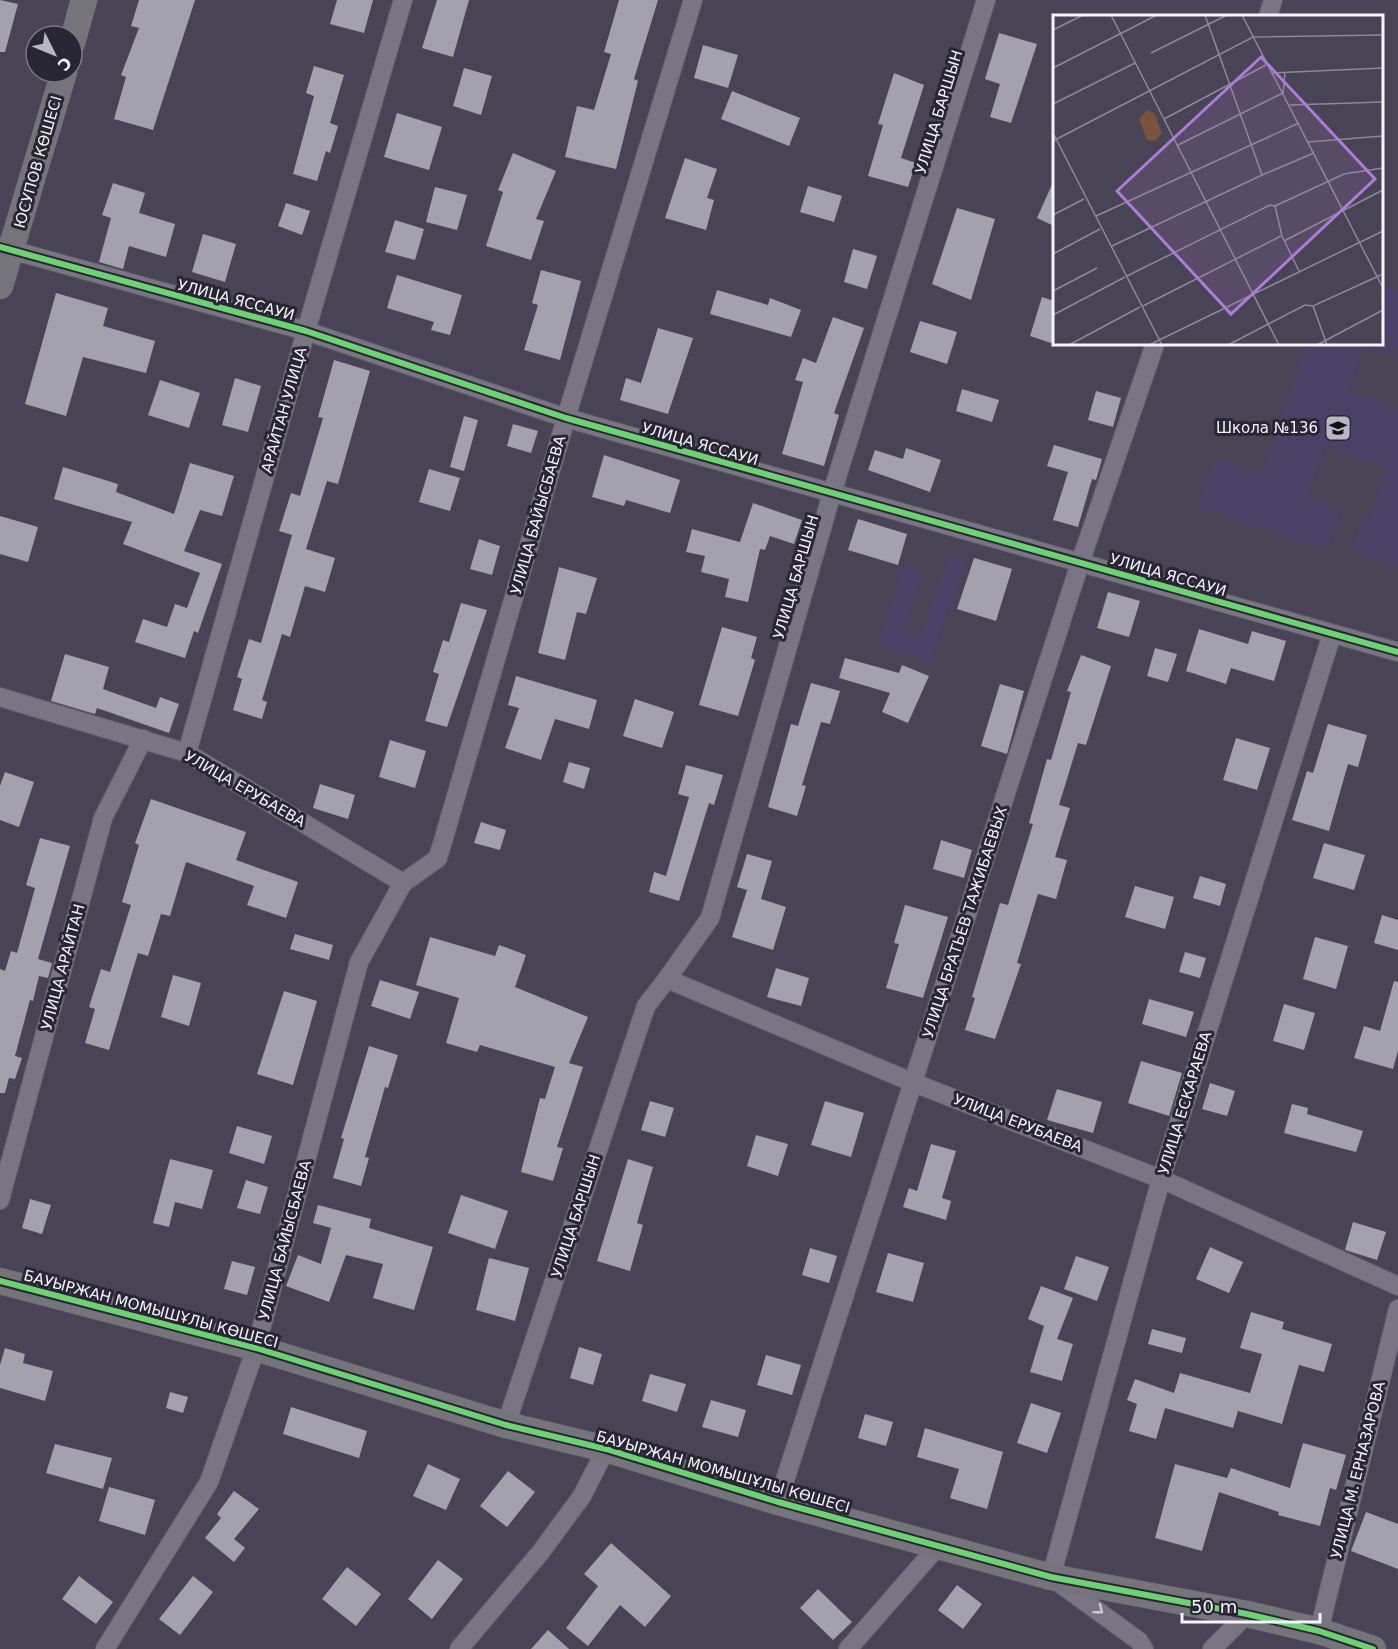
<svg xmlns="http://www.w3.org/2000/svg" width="1398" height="1649" font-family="'DejaVu Sans',sans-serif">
<rect width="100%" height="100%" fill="#484355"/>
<g fill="#4b4065">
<path d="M1382,284l16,6v52l-5,15 -30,-10 -15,45 50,17v157l-47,-16 11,-32 8,2 17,-52 -62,-21 -18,50 35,12 -14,42 -130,-43 16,-48 48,15 44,-131h76z"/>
<path d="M950,554l16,5 -36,103 -52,-18 28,-79 17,7 -21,60 18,6z"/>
</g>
<g fill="#a3a1ac">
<path d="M0,0l18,4 -13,48h-5z"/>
<path d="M139,0h56l-42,130 -39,-11 12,-42 -5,-2 18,-47 -8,-2z"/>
<path d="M337,0h36l-9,33 -34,-9z"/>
<path d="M437,0h32l-16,57 -31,-9z"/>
<path d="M619,0h39l-24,79 4,2 -22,88 -51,-12 12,-51 17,4 17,-56 -7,-2z"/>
<path d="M999,33l38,11 -26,79 -21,-6 10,-33 -15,-5z"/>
<path d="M703,45l35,10 -10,33 -34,-10z"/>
<path d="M314,66l30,9 -14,48 8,3 -8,27 -4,-2 -9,30 -24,-7 21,-78 -8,-3z"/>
<path d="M464,68l28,8 -11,39 -28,-9z"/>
<path d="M894,73l30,12 -23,73 15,5 -8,24 -40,-11 15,-51 -5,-1z"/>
<path d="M732,91l68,27 -11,28 -68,-27z"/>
<path d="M397,113l45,14 -13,43 -45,-13z"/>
<path d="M513,153l43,18 -20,48 8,2 -13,39 -45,-14 17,-54 -5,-2z"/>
<path d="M685,158l32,11 -10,29 7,2 -8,30 -41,-12z"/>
<path d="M1054,180v46l-17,-8z"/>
<path d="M113,183l32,10 -6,20 36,11 -9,33 -37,-11 -6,23 -24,-7 12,-44 -9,-3z"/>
<path d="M808,186l34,10 -8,26 -34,-10z"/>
<path d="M435,187l32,8 -10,35 -31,-8z"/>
<path d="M286,203l24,8 -8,24 -24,-9z"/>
<path d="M957,208l38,11 -24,81 -39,-16z"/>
<path d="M395,220l29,9 -9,31 -30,-8z"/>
<path d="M203,234l33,10 -11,38 -33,-10z"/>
<path d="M853,249l24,7 -10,33 -23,-7z"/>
<path d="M541,270l40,11 -21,79 -36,-10 14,-45 -6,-2z"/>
<path d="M397,275l65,20 -12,40 -19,-5 3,-8 -47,-14z"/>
<path d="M717,290l51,15 2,-7 31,12 -10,27 -81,-23z"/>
<path d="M56,293l52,15 -5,18 52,15 -9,32 -63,-16 -17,59 -41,-12z"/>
<path d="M1042,297l12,4v43l-24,-8z"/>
<path d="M833,317l31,11 -30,85 5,2 -15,51 -42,-12 21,-72 -8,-2 8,-22 13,5z"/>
<path d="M920,321l37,11 -10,32 -37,-12z"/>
<path d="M658,328l35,10 -25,76 -48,-14 6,-22 15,5z"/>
<path d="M334,360l36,11 -32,113 -11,-3 -21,68 29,9 -10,34 -20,-6 -15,51 -8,-3 -20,66 5,2 -5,17 -29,-9 9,-31 -5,-2 12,-38 12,4 31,-108 -13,-4 12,-38 9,3 23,-78 -5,-1z"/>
<path d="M235,378l26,8 -13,46 -26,-7z"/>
<path d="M160,380l40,13 -11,35 -41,-13z"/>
<path d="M962,389l37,11 -7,22 -36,-11z"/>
<path d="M1096,391l25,7 -8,29 -25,-7z"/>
<path d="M464,416l14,4 -14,51 -14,-4z"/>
<path d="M513,424l25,7 -7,22 -24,-7z"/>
<path d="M1054,445l48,14 -6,21 -4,-1 -14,48 -25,-7 15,-48 -21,-6z"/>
<path d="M906,448l35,12 -11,32 -62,-22 7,-20 28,9z"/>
<path d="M604,455l76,25 -10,33 -44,-13 -2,6 -32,-9z"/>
<path d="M190,463l44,13 -12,40 -22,-6 -16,41 38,13 -24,69 -4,-2 -9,27 -50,-16 8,-23 24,8 8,-23 12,4 13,-35 -77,-29 9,-22 -78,-23 9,-32 55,17 -2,8 58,22z"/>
<path d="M429,469l31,9 -10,33 -31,-9z"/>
<path d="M753,503l49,17 -8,24 -24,-8 -5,14 -5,-1 -12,53 -23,-5 4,-18 -28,-7 4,-16 -19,-4 6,-23 48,13z"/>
<path d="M0,516l38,11 -10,35 -28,-8z"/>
<path d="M858,519l49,15 -9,31 -50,-15z"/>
<path d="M479,539l21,7 -8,29 -22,-6z"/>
<path d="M974,558l38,11 -16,52 -39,-12z"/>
<path d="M559,567l38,11 -11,36 -9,-2 -12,48 -27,-7z"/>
<path d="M1108,592l32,9 -11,36 -32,-9z"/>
<path d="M461,603l26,7 -40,117 -22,-6 14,-47 -6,-2 10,-32 6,2z"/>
<path d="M722,627l35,10 -6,21 4,2 -17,56 -39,-11z"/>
<path d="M1199,629l49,15 4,-13 34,10 -12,40 -43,-13 -5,16 -40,-13z"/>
<path d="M1155,648l22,6 -9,28 -21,-6z"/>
<path d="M65,654l44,13 -6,22 53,19 4,-11 19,7 -10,29 -72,-25 -2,6 -44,-13z"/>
<path d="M1081,655l30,11 -25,79 -8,-2 -19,62 11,3 -15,49 12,3 -11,39 -18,-5 -21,69 4,1 -26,75 -30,-9 10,-32 -3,-1 28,-94 8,2 25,-81 -4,-1 18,-64 4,1 20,-68 -4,-1z"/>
<path d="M845,658l54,15 3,-8 27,11 -21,47 -26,-11 8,-19 -51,-15z"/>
<path d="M516,676l81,24 -8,29 -34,-10 -14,41 -36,-12 14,-40 -11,-3z"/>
<path d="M811,683l29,8 -10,33 -9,-2 -19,63 4,1 -9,30 -29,-9 23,-83 7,2z"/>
<path d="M1000,684l24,7 -17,63 -26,-8z"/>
<path d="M635,699l39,13 -12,36 -39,-12z"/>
<path d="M1328,724l39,11 -9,32 -10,-3 -19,67 -37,-11 15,-49 6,2z"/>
<path d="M1236,738l34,10 -13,42 -34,-10z"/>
<path d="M390,740l36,11 -11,37 -36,-11z"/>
<path d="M569,762l21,6 -6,21 -21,-7z"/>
<path d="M686,765l37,10 -9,30 -5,-2 -30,98 -30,-9 5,-20 12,4 23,-79 -11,-3z"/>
<path d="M5,772l29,10 -15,45 -19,-7v-34z"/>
<path d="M320,784l35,11 -7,24 -35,-11z"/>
<path d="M151,799l95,33 -10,28 62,22 -12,36 -39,-13 7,-19 -68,-24 -16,54 -9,-2 -13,42 -10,-3 -29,97 -24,-7 10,-34 -6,-2 12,-38 9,3 21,-67 -9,-3 17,-57 -4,-2z"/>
<path d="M481,822l25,8 -6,20 -26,-7z"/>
<path d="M40,838l30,8 -32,113 14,4 -4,15 -9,-2 -6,25 -3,-1 -15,56 7,2 -7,21 -6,-1 -4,15h-5v-124l5,2 6,-20 6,2 18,-65 -9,-3z"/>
<path d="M941,840l31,10 -8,28 -31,-9z"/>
<path d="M1324,843l41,12 -11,35 -41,-12z"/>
<path d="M747,854l25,7 -11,38 25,8 -13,43 -41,-13 15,-47 -10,-3z"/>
<path d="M1200,876l26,8 -6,22 -27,-8z"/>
<path d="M1135,886l39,11 -9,32 -40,-12z"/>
<path d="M905,905l43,12 -25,81 -37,-10 13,-44 -5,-1z"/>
<path d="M1382,915l16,5v30l-24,-7z"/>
<path d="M295,934l38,11 -4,15 -39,-11z"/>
<path d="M430,937l65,19 4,-11 27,10 -11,32 73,30 -19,46 14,4 -26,80 6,1 -10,33 -32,-9 19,-74 5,1 10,-32 -75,-22 -3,7 -31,-9 13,-45 -43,-13z"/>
<path d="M1315,937l33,9 -12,43 -33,-10z"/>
<path d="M1185,952l21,6 -6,20 -21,-6z"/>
<path d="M776,968l33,10 -8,28 -34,-9z"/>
<path d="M173,975l28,8 -12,43 -28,-9z"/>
<path d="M380,980l39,12 -9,27 -39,-13z"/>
<path d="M1394,981l4,1v69l-5,18 -39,-11 10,-32 16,5z"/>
<path d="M284,991l33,10 -24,84 -36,-11z"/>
<path d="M1149,999l45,13 -8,25 -44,-13z"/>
<path d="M1284,1004l31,9 -11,37 -31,-9z"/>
<path d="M369,1046l29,9 -10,33 -3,-1 -20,70 4,1 -8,28 -28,-8 11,-39 -3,-1z"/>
<path d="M1141,1061l41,12 -13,43 -41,-13z"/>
<path d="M1210,1083l25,8 -8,25 -25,-7z"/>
<path d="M1057,1089l45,13 -9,31 -46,-13z"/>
<path d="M650,1101l24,7 -9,29 -24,-7z"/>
<path d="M825,1101l39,12 -13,44 -40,-12z"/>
<path d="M1292,1104l16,4 -1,6 56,17 -7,21 -72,-19z"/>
<path d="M237,1126l35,10 -8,28 -35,-11z"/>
<path d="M756,1135l32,9 -10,32 -31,-10z"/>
<path d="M931,1144l25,7 -14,47 9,3 -5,19 -43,-13 6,-19 8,3z"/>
<path d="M170,1159l43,11 -11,39 -27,-7 -6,25 -16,-4z"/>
<path d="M628,1159l25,8 -16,56 6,2 -13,46 -33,-10z"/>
<path d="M246,1180l22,7 -8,27 -23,-6z"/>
<path d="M461,1195l47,16 -13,38 -47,-16z"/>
<path d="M30,1199l21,6 -9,29 -20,-6z"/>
<path d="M318,1205l53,14 -2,9 64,19 -19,63 -41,-12 10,-34 -37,-9 -17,47 -43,-16 12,-31 23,9 10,-36 -18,-5z"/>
<path d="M1353,1222l33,10 -9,28 -32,-10z"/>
<path d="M1210,1247l33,15 -14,31 -33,-14z"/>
<path d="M810,1248l27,8 -8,27 -27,-8z"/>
<path d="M888,1253l36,10 -11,39 -37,-10z"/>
<path d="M1076,1256l33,11 -12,34 -33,-12z"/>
<path d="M489,1258l40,10 -14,53 -39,-11z"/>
<path d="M232,1261l23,6 -8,28 -23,-6z"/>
<path d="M1041,1286l32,12 -16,41 16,5 -11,37 -32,-9 14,-46 -16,-7z"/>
<path d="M1251,1312l33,10 -2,7 50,15 -8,28 -25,-7 -17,59 -44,-13 -5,17 -68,-20 -9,31 -27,-8 8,-27 -10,-4 8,-21 39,14 6,-20 70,20 12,-39 -22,-6z"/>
<path d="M1152,1329l34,9 -4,15 -34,-9z"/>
<path d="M579,1347l23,7 -9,31 -23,-7z"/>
<path d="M5,1348l20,6 -2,9 30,8 -8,30 -45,-13v-23z"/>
<path d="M766,1355l35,10 -9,30 -35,-10z"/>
<path d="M650,1374l36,10 -9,28 -35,-11z"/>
<path d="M170,1392l18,5 -5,16 -17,-5z"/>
<path d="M711,1400l35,10 -8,27 -36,-10z"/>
<path d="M1031,1403l30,10 -14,40 -30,-10z"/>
<path d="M291,1407l76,24 -8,27 -76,-24z"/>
<path d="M865,1414l28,8 -7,24 -28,-8z"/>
<path d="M925,1428l78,24 -16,57 -37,-11 9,-29 -42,-12z"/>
<path d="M1303,1443l43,12 -10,35 -6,-2 -10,38 -42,-11 1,-3 -60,-20 -17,59 -47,-13 20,-74 52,14 4,-10 59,20z"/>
<path d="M55,1444l57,14 -9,31 -57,-16z"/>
<path d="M428,1464l32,15 -14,31 -33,-14z"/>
<path d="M508,1471l27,21 -28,35 -27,-21z"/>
<path d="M109,1487l46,13 -10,35 -46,-14z"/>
<path d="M234,1491l25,18 -25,30 11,9 -11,14 -29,-24 16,-20 -4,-4z"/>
<path d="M1366,1512l32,12v45l-47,-18z"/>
<path d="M611,1543l60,53 -26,31 -25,-22 -32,41 -22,-18 32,-42 -14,-12z"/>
<path d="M438,1560l25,19 -31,40 -24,-20z"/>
<path d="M347,1567l34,27 -25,32 -34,-27z"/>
<path d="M79,1576l34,26 -17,22 -34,-25z"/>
<path d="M193,1576l20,16 -33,43 -21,-16z"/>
<path d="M957,1585l25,19 -19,25 -25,-19z"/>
<path d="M818,1589l34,33 -19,18 -33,-32z"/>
<path d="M548,1630l21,19h-38z"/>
</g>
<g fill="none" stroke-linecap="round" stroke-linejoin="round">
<defs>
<g id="street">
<path d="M1268,16l5,-16"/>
<path d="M0,247l306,84 260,87 832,234"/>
<path d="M0,697l187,56 216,130 35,-25 128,-440 127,-418"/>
<path d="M187,753l119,-422 97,-331"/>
<path d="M667,979l43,-61 122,-425 154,-493"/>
<path d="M0,1200l103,-382 40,-79"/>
<path d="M506,1425l140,-419 21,-27 247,104 247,96 237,107"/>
<path d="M778,1502l302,-939 75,-219"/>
<path d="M1319,1631l79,-322"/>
<path d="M105,1649l104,-167 47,-134 103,-386 44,-79"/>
<path d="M459,1649l81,-96 42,-57 24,-47"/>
<path d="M848,1649l91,-104"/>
<path d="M1144,1649l-5,-8 -88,-64 110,-398 171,-545"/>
<path d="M1212,1649l35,-35"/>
</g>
<g id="secondary">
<path d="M72,43l12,-43"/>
<path d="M0,286l64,-214"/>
<path d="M0,1281l256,67 250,77 100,24 172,53 273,75 196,37 72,17 54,18"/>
</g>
</defs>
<use href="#street" stroke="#63606d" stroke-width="20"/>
<use href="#secondary" stroke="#63606d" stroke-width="27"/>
<use href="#street" stroke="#797583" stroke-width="18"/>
<use href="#secondary" stroke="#76747b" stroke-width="26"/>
<defs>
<g id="cycleway">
<path d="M0,247l306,84 260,87 832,234"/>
<path d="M0,1281l256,67 250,77 100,24 172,53 273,75 196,37 72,17 54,18"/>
</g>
</defs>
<use href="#cycleway" stroke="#292634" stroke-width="10"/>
<use href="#cycleway" stroke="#6cd273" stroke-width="6"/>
</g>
<defs><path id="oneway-chevron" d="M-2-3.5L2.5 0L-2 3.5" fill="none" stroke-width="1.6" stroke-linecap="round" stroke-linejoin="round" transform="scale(1.5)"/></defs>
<use stroke="#cac7d4" href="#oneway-chevron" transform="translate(1099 1610) rotate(38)"/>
<defs>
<symbol id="school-square" viewBox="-11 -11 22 22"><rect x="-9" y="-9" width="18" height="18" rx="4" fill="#b8b5c4" stroke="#292634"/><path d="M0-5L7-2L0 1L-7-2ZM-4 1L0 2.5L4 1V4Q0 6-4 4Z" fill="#111"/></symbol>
</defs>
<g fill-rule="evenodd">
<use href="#school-square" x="1323" y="413" width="30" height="30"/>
</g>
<g text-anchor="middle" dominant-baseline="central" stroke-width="6" stroke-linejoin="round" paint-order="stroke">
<g font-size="15" fill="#f5f3ff" stroke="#292634">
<text transform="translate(939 112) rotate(-73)">УЛИЦА БАРШЫН</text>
<text transform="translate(38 162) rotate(-74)">ЮСУПОВ КӨШЕСІ</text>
<text transform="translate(236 300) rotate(15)">УЛИЦА ЯССАУИ</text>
<text transform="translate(284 410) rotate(-74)">АРАЙТАН УЛИЦА</text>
<text transform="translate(700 444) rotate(16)">УЛИЦА ЯССАУИ</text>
<text transform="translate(538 515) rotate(-74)">УЛИЦА БАЙЫСБАЕВА</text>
<text transform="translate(1168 575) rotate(16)">УЛИЦА ЯССАУИ</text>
<text transform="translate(796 577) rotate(-74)">УЛИЦА БАРШЫН</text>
<text transform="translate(245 789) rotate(30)">УЛИЦА ЕРУБАЕВА</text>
<text transform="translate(965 922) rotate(-72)">УЛИЦА БРАТЬЕВ ТАЖИБАЕВЫХ</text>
<text transform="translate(63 967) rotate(-75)">УЛИЦА АРАЙТАН</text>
<text transform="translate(1185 1103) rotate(-73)">УЛИЦА ЕСКАРАЕВА</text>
<text transform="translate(1018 1123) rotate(21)">УЛИЦА ЕРУБАЕВА</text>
<text transform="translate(576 1216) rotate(-72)">УЛИЦА БАРШЫН</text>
<text transform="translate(285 1240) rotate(-75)">УЛИЦА БАЙЫСБАЕВА</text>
<text transform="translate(151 1309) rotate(15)">БАУЫРЖАН МОМЫШҰЛЫ КӨШЕСІ</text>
<text transform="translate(1358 1470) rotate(-76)">УЛИЦА М. ЕРНАЗАРОВА</text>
<text transform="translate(723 1472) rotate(16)">БАУЫРЖАН МОМЫШҰЛЫ КӨШЕСІ</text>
</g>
<g font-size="15" fill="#f5f3ff" stroke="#292634" text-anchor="end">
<text x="1318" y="428">Школа №136</text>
</g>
</g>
<g transform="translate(1053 15)">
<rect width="330" height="330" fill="#484355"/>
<path d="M94,95l7,3 8,20 -7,8 -8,-1 -8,-21z" fill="#79533b"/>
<path fill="none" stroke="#8d8999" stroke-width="1.5" d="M58,0l168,330M152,0l57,160 52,-22M189,0l141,273M0,15l30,-15M98,38l76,-38M0,53l104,-53M218,58l112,-5M0,89l82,-41M237,90l93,-3M111,104l102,-54M0,118l109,212M0,126l200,-104 130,-2M255,127l75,-6M125,130l105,-52 2,-20M222,191l69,-32 39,-6M0,200l31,-16M43,201l203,-93M231,226l99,-51M59,231l150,-71M0,239l47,-25M74,261l143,-71 5,1 7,30 17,35M0,276l44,-23M90,291l138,-70M260,291l14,39M0,300l72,-38M16,330l71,-38M96,330l234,-114M175,330l77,-40 8,1 70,-32M264,330l66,-35"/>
<path fill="#ac7cd9" fill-opacity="0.15" stroke="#ac7cd9" stroke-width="3" d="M208,42l114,122 -144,135 -114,-123z"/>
<rect width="330" height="330" fill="none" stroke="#f5f3ff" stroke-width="3"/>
</g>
<g transform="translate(54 54) rotate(133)"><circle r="28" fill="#292634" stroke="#7b7885" stroke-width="1.5"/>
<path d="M0-4.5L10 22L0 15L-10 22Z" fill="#b8b5c4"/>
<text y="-9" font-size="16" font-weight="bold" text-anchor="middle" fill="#f5f3ff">С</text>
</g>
<path d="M1182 1613v9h138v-9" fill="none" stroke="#f5f3ff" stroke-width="3"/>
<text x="1191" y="1613" font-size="18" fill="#f5f3ff" stroke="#292634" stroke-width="4.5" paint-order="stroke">50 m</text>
</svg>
